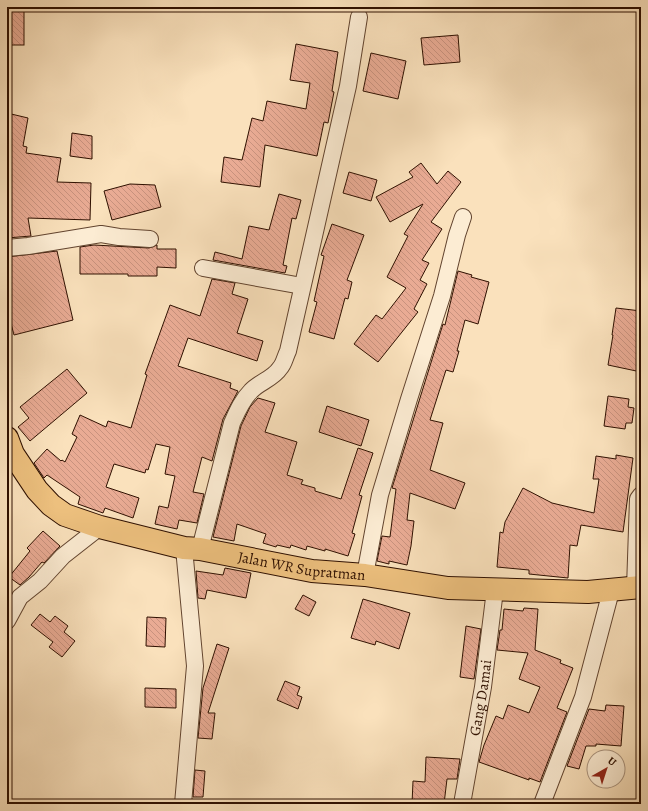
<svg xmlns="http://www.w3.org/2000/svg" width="648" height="811" font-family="Alegreya,serif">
<defs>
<pattern id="building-back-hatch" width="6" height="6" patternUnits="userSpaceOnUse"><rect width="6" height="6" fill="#e9ab94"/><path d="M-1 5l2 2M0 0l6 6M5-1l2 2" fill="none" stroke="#c8927e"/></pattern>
</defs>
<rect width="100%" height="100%" fill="#fae1bc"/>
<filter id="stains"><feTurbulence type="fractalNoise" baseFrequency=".005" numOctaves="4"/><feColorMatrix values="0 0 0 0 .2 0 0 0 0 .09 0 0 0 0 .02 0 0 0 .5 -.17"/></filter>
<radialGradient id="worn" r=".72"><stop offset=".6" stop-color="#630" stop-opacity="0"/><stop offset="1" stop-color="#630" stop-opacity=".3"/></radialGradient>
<g fill="url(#building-back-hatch)" stroke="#2f1000">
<rect x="7" y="7" width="17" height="38"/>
<path d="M458,35l2,27 -36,3 -3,-27z"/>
<path d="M296,44l42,8 -6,39 2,1 -6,31 -4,-1 -7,34 -52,-11 -5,42 -39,-5 3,-25 18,3 10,-42 11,3 4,-20 39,8 4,-26 -20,-3z"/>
<path d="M371,53l35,8 -8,38 -35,-8z"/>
<path d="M7,113l21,5 -5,28 4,1 -1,6 35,5 -4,24 34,1 -1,37 -62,-2 3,18 -24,2z"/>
<path d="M72,133l20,3v23l-22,-3z"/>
<path d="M421,163l16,21 11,-13 13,11 -30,40 11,7 -20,31 7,3 -9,17 7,4 -13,25 4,3 -40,50 -24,-18 22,-29 6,4 24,-31 -19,-11 21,-41 -4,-2 19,-30 -33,18 -14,-25 37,-20 -4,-5z"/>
<path d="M349,172l28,8 -6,21 -28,-8z"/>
<path d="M130,184l25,1 6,22 -49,13 -8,-29z"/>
<path d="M279,194l22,6 -5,19 -4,-1 -9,47 4,1 -2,7 -72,-13 2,-8 27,7 7,-33 20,4z"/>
<path d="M332,224l32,11 -17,45 5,2 -4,17 -3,-1 -11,41 -25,-7 8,-30 -3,-1 10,-45 -3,-1z"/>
<path d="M94,245l55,3 8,-3v4h19v19l-19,-1v9h-29v-2h-48v-27z"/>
<path d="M57,251l16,69 -59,15 -7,-27v-7l4,-1 -4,-13v-30z"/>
<path d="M458,271l14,4 -1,2 18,5 -11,42 -13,-4 -8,31h2l-6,21 -7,-2 -16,50 13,3 -13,47 35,13 -10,26 -45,-16 -3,27 7,1 -3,25 -4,19 -18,-4v3l-12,-3 5,-25 8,1 6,-48 -4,-1 51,-164 2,1z"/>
<path d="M212,279l23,4 -3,11 16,5 -11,34 26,8 -6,20 -69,-23 -10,28 53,17 -1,5 8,3 -15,28 -11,42 -10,-4 -9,35 11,2 -7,29 -18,-3 -2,9 -22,-5 4,-18 9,2 7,-32 -10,-2 5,-27 -14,-3 -8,26 -2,-1 -1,4 -31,-9 -8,23 33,11 -6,20 -28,-10 -2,5 -25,-9 2,-7 -33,-22 -3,3 -10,-15 13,-14 14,12 1,-1 3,2 12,-25 -5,-3 8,-19 26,12 2,-6 23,7 16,-53 -2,-1 25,-69 30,11z"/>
<path d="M616,308l25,3v61l-33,-7 5,-30h-1z"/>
<path d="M67,369l20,24 -57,48 -12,-14 11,-9 -9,-11z"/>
<path d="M608,396l21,3 -1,8 6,1 -2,15h-6l-1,6 -21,-3z"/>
<path d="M258,398l17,5 -10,29 32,10 -10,33 16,5 -2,4 14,4v3l26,8 17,-51 15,5 -14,42 3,1 -10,37 3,1 -7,22 -23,-7v2l-18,-5 -1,4 -15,-5 -1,3 -13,-3 -1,2 -13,-4 3,-9 -29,-10 -3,17 -21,-4 28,-111 9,-19z"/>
<path d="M327,406l42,14 -8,26 -42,-14z"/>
<path d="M616,455l17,3 -10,74 -42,-7 -4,21 -7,-1 -2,33 -39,-4v-4l-32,-3 3,-35 3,1 2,-11 18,-34 29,15 42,10 5,-34h-6l3,-23 20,3z"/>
<path d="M43,531l17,15 -16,17 -2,-1 -13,15 -9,8 -11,-8 21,-26 -3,-3z"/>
<path d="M225,568l26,5 -5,25 -39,-8 -2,9 -7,-1 -2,-27 27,4z"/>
<path d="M303,595l13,7 -7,14 -14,-7z"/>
<path d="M363,599l47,14 -11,36 -23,-8 -1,4 -24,-7z"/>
<path d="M524,608l14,1 -3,41 26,10 -1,3 13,5 -16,40 10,4 -27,70 -11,-4v2l-50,-18 5,-17 12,-29 7,3 5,-14 21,8 11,-26 -21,-8 9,-26 -31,-3 3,-20h2l2,-21 19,2z"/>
<path d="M40,614l10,8 5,-6 13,10 -4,6 11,9 -13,16 -13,-10 4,-5 -22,-17z"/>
<path d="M147,617l19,1 -1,29 -19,-1z"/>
<path d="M466,626l15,3 -7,50 -14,-2z"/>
<path d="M217,644l12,4 -21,65h7l-3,26 -14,-1 5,-50z"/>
<path d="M285,681l15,6 -3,8 5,2 -4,12 -21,-9z"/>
<path d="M145,688l31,1v19l-31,-1z"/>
<path d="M606,705l18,1 -3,40 -25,-2v2h-10l-7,23 -12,-3 22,-57 16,2z"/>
<path d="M426,757l34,2 -3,20h-10l-3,25h-32l1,-23 12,1z"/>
<path d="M195,770l10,1 -2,26h-10z"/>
</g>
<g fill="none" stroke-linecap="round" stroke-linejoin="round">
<defs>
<g id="minor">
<path d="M7,248l21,-2 73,-12 18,3 31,2"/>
<path d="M203,268l99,18"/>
<path d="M200,549l32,-126c5,-11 10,-23 19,-32 8,-9 22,-12 29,-23 4,-4 5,-11 8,-17l60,-265 11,-69"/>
<path d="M365,575l15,-80 29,-96 33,-103 15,-61 6,-18"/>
<path d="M635,588l3,-89 3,-4"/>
<path d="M7,621l13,-24 20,-16 23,-25 37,-29"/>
<path d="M183,804l12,-138 -11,-118"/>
<path id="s1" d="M462,804l21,-117 12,-97"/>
<path d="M542,804l41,-107 28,-106"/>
</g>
<g id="highway">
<path id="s2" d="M7,438l6,16 24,36 14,15 14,10 35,12 84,21 16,1 112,22 53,4 83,13 140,4 53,-5"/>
</g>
</defs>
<use href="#minor" stroke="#62442f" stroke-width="18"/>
<use href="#highway" stroke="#2f1000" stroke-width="24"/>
<use href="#minor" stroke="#fcecd3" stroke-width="16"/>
<use href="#highway" stroke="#edc07e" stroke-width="22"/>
</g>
<g text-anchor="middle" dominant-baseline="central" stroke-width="3" stroke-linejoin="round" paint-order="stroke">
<g font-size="15" fill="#2f1000" stroke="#fcecd3">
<text stroke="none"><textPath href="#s2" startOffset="341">Jalan WR Supratman</textPath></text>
<text stroke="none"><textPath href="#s1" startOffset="108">Gang Damai</textPath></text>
</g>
</g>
<rect width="648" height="811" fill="none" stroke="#fae1bc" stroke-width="24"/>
<rect x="8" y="8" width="632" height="795" fill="none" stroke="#2f1000" stroke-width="2"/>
<rect x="12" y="12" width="624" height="787" fill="none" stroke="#2f1000"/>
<g transform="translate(606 769) rotate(39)"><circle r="19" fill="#fcecd3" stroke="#aa947f"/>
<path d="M0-3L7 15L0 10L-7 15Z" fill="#8f2418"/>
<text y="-6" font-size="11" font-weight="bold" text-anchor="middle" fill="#2f1000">U</text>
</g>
<rect width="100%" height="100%" filter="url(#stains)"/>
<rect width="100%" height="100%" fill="url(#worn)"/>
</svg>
